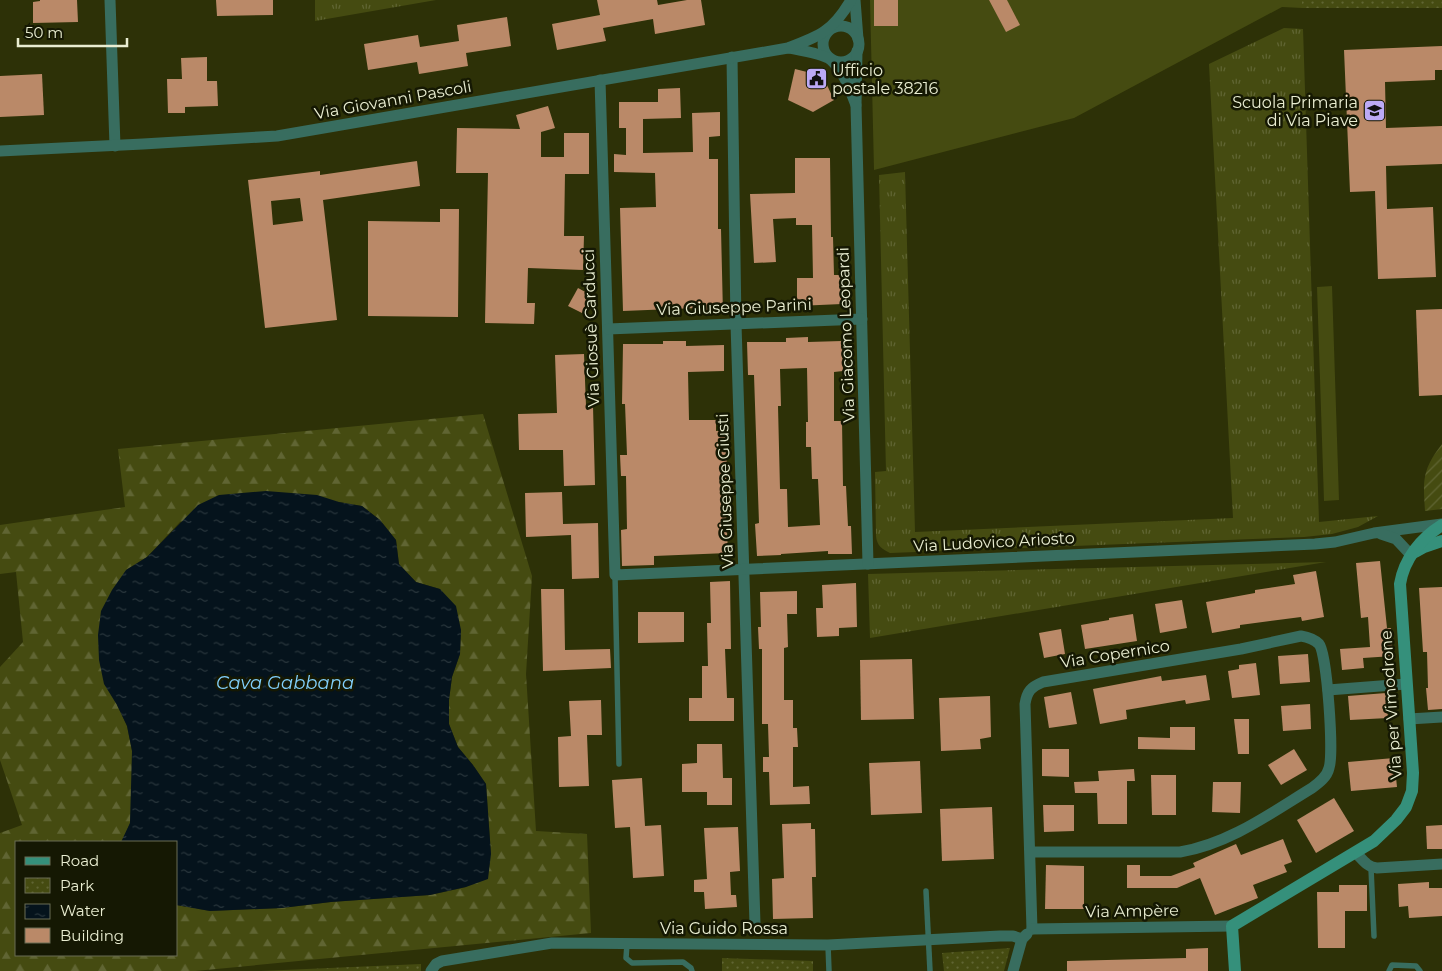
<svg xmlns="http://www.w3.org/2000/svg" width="1442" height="971" font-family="Montserrat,sans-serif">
<defs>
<pattern id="grass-tufts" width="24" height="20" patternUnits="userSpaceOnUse" patternTransform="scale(1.25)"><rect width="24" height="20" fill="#454b11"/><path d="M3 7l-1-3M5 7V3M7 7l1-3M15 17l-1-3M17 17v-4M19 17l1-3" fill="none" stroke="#606533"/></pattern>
<pattern id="forest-firs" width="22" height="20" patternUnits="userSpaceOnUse" patternTransform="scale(1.25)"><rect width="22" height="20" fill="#454b11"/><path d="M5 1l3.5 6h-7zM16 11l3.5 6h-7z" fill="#606533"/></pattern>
<pattern id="park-dots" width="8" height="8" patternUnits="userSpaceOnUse" patternTransform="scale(1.25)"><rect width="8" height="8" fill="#454b11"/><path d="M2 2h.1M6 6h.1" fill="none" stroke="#606533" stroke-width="1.8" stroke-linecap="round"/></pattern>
<pattern id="garden-furrows" width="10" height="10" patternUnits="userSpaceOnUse" patternTransform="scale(1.25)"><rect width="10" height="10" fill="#454b11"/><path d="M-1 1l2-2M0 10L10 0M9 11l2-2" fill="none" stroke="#606533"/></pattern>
<pattern id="water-ripples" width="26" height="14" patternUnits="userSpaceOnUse" patternTransform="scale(1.25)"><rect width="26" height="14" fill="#05131c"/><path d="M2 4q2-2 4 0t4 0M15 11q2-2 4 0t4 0" fill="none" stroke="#29363c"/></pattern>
</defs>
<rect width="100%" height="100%" fill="#2d3107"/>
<g fill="url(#grass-tufts)">
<path d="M315,0h121l-121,21z"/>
<path d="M1284,28l19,1 16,493 59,-6 -20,11 -26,7 -28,3 -414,16c-8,-4 -13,-7 -14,-17l-1,-64 11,-1 -7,-296 26,-3 10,360 318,-14 -24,-454z"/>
<path d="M1326,562l-456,76 -2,-64z"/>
</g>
<path fill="url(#forest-firs)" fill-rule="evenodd" d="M483,414l49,162 -6,98 10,157 51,3 4,99 -396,38h-195v-138l22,-8 -22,-65v-93l23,-25 -7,-70 -16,2v-49l125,-18 -7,-58zM339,502l23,4 18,14 16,20 3,24 17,18 24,7 21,41 -1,24 -8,23 -3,23v24l9,23 15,18 13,19 5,70 -25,33 -36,8 -99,7 -49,6 -72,3 -34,-6v50h-160v-113h106l8,-19 2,-24v-48l-5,-25 -10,-21 9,-135 21,-13 33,-35z"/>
<g fill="url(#park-dots)">
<rect x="1302" y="0" width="140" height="8"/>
<path d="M1010,948l-6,23h-60l-2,-18z"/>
<path d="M722,958l91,3v10h-91z"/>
<path d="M421,964v7h-160z"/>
</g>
<path fill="url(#garden-furrows)" d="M1442,444v65l-17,2c-2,-31 -3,-41 17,-67z"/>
<g fill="#454b11">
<path d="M870,0h432v8l-20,-1 -208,111 -200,52z"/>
<path d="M1332,286l7,214 -15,1 -7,-214z"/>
</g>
<path fill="url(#water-ripples)" d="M266,491l51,4 22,7 23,4 18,14 16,20 3,24 17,18 24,7 16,17 5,24 -1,24 -8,23 -3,23v24l9,23 15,18 13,19 5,70 -3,25 -22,8 -36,8 -99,7 -49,6 -72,3 -34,-6v-63h-55l9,-19 2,-72 -5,-25 -10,-21 -13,-21 -5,-24 -1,-25 3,-24 11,-21 14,-20 21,-13 51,-52 21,-10z"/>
<g fill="#ba8968" fill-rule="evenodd">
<path d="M40,0h37l1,22 -45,1v-21l7,-1z"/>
<path d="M216,0h57v15l-56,1z"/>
<path d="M597,0h60l1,5 29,-5h14l4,25 -50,9 -2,-15 -50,9 3,13 -49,9 -5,-26 48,-9z"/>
<rect x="874" y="0" width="24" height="26"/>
<path d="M989,0h18l13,25 -14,7z"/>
<path d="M507,17l4,29 -45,7 2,13 -49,8 -2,-12 -49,8 -4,-26 54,-9 2,12 39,-6 -2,-16z"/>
<path d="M1442,46v24h-7v10l-50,2 1,46 56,-2v38l-56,2 1,43 46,-2 3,70 -58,2 -3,-88 -25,1 -6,-142z"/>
<path d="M207,57v24h10l1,25 -33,1v6h-17l-1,-34h15l-1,-21z"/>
<path d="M795,69l12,3 19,11 8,17 -21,12 -25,-12z"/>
<path d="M42,74l2,41 -44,2v-41z"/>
<path d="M680,88l1,30 -38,1v34l50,-1 -1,-39 28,-1v24l-11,1v22h9v70h3l2,85h-26v-6l-74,3 -3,-103 36,-1 -1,-34 -41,-1v-18l12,1v-27h-7v-26h39v-13z"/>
<path d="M548,106l7,22 -14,4v25h23v-24h25v41h-24l-1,62h20l-1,34 -55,-2 -1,35h8l-1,21 -49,-1 3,-150h-32l1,-45 63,1 -4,-14z"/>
<path d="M795,158h35l1,79h2l1,38h7l1,29 -45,2v-28h16l-1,-53h-16v-7l-23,1 3,43 -22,1 -4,-69 45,-1z"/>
<path d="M417,161l3,25 -97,14 14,120 -72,8 -17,-148 72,-9v4zM300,198l3,23 -30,4 -2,-24z"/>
<path d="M440,209h19l-1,108 -90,-1v-95l72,1z"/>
<path d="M578,288l13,7 -9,18 -14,-7z"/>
<path d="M1442,309v86l-23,1 -3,-86z"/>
<path d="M808,337v5l34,-1 1,30 -9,1v49h8l1,65h3l2,40h3l1,28h-24v-3l-47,3v1l-24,1 -2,-32 4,-1 -5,-148h-6l-1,-33h39v-4zM807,368l1,54h-2v25h5l1,32h6l2,46 -32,2 -1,-38h-7l-2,-83h3l-1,-37z"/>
<path d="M663,341h23v5l38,-1v26l-36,1 1,48h27v11l11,-1 -1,59 2,24h-2l2,40 -74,3v9l-32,1 -1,-36 6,-1 -1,-53h-5l-1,-21h7l-2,-51h-3l1,-60h40z"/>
<path d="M584,354l2,52h7l2,79 -31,1 -1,-36h-44l-1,-36 39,-1 -2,-58z"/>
<path d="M562,492l1,32 35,-1 1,55 -27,1 -1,-44 -45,2 -1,-44z"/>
<path d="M1380,561l7,67h4l2,28 -30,2 1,10 -22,2 -2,-21 30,-2 -2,-30 -7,1 -5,-55z"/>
<path d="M1316,571l8,46 -22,4 -1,-4 -61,8v3l-28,5 -6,-31 49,-9v-3l40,-6 -2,-9z"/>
<path d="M730,581l1,68h-6l2,49h7v23h-45v-23h13v-32h6l-1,-43h4l-1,-41z"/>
<path d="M856,583l1,44 -18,1v8l-22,1 -1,-29h7l-1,-23z"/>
<path d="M1442,587v122l-14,1 -2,-22h2l-1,-36h-4l-4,-64z"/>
<path d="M541,589h23l1,61 45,-1 1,19 -68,3z"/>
<path d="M797,591v23h-10l1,33 -4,1v52h9v28h4l1,19h-5v40l16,-1 1,18 -40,1 -1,-33h-6v-15h6l-1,-33h-6v-75h-3l-1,-22h3l-1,-35z"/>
<path d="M1182,600l5,28 -27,5 -5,-29z"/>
<path d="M638,612h46v30l-46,1z"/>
<path d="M1133,614l4,27 -52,8 -4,-24 28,-5v-2z"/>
<path d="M1061,629l4,25 -21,4 -5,-25z"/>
<path d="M1308,654l2,28 -30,2 -2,-28z"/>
<path d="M912,659l2,60 -53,1 -1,-60z"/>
<path d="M1256,663l4,32 -28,3 -4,-27 11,-2v-4z"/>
<path d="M1206,675l4,25 -24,4 -1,-4 -59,10 1,9 -27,5 -7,-35 68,-13 1,5z"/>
<path d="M1071,692l6,32 -28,4 -5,-31z"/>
<path d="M1386,693l2,25 -38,2 -2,-24z"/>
<path d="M990,696l1,41 -11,2 1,10 -40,2 -2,-53z"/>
<path d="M601,700l1,35h-15l2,51 -30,1 -1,-50 13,-1 -2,-35z"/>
<path d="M1310,704l1,25 -28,2 -2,-25z"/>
<path d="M1234,719h15v35h-11z"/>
<path d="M1170,727h25v23l-57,-1v-12l32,1z"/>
<path d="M697,744h25l1,34h9v27h-25v-13h-25v-28l15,-1z"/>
<path d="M1042,749h27v28l-27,-1z"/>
<path d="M1294,749l13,21 -26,15 -13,-20z"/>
<path d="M1394,758l3,29 -46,4 -3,-29z"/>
<path d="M920,761l2,52 -51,2 -2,-52z"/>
<path d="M1134,769l1,12h-8v43h-29l-1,-31h-22l-1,-11 25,-1 -1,-10z"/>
<path d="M1151,775h25v40h-24z"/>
<path d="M642,778l3,48 16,-1 3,51 -31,2 -3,-51 -15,1 -3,-48z"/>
<path d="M1213,782h28l-1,31 -28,-1z"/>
<path d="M1334,798l20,33 -38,22 -19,-33z"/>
<path d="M1043,805h31v26l-30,1z"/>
<path d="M992,807l2,52 -52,2 -2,-52z"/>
<path d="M811,823v6h4l1,48h-4l1,41 -40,1 -1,-40 12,-1 -2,-54z"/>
<path d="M1442,825v24h-15l-1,-23z"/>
<path d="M738,827l2,44 -10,1 1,23h5l1,12 -32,2 -1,-17h-10v-12l13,-1 -3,-51z"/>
<path d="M1283,839l9,23 -8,3 3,7 -34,13 5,13 -43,17 -15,-37 -23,10h-50v-23h13v11h31l24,-9 -2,-4 43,-19 5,11z"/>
<path d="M1046,865l38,1v43h-39z"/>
<path d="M1429,882v6h13v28l-33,2 -1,-12 -9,1 -1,-23z"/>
<path d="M1339,885h28v26h-22v37h-27l-1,-56h22z"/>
<path d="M1208,948v23h-141v-10l119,-3v-9z"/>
</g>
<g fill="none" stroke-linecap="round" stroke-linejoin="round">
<g stroke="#386d5f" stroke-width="5.5">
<path d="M615,575l4,189"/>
<path d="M1371,868l3,68"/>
<path d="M926,891l4,80"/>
<path d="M627,944l-1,14 6,5 51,-1 8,6 1,3"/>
<path d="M828,945l1,26"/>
<path d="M1389,971l3,-6 24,1 4,5"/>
</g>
<g stroke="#386d5f" stroke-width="11">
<path d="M110,0l5,146"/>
<path d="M855,0l3,39"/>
<circle cx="841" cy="44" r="18"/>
<path d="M789,48c10,2 35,6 42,12 13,12 19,30 25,45l1,-54"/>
<path d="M732,57l4,267 19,600"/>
<path d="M600,80l15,495 700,-31 20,-2 39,-9 68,-9"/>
<path d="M856,105l12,459"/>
<path d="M0,151l143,-7 134,-8 511,-88c32,-12 45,-17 63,-48"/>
<path d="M608,329l254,-10"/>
<path d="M1381,534l15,5 15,16"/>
<path d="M1328,690l78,-6"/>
<path d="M1409,719l33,-2"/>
<path d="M1030,852h150c49,-8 91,-39 132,-64 7,-5 15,-11 17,-20 5,-14 -2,-115 -10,-124 -5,-5 -12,-7 -18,-8l-60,13 -198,33c-12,5 -16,9 -18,22l7,225"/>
<path d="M1356,853c7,7 11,14 21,15l65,-4"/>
<path d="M1032,929l200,-3"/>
<path d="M431,971l5,-7 6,-3 110,-18 276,2 172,-9h13l9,3"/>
<path d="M1013,971l9,-32 5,-5"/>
</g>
<g stroke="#35907b" stroke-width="12">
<path d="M1415,552l9,-5 18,-6"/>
<path d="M1235,971l-3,-45 142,-85 22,-21 10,-13 6,-16 1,-18 -13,-189c4,-25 21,-46 42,-59"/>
</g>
</g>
<defs>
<symbol id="civic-square" viewBox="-11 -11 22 22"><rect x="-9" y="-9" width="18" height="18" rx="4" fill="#bcaaf6" stroke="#151803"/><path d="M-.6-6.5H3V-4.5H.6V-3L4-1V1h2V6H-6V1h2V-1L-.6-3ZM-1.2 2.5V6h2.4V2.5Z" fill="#111"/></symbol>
<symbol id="school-square" viewBox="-11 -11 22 22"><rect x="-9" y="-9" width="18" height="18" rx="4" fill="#bcaaf6" stroke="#151803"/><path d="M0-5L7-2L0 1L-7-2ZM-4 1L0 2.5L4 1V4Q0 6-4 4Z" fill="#111"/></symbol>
</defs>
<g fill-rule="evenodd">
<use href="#civic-square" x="804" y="66" width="25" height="25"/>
<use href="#school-square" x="1362" y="98" width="25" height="25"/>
</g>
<g text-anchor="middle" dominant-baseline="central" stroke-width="5" stroke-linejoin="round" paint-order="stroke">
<g font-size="16" fill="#e9edd1" stroke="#151803" text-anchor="start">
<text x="832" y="70">Ufficio<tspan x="832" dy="18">postale 38216</tspan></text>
<text x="1358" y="102" text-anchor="end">Scuola Primaria<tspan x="1358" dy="18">di Via Piave</tspan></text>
</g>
<g font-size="16" fill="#e9edd1" stroke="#151803">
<text transform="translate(393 100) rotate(-10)">Via Giovanni Pascoli</text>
<text transform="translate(734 307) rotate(-2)">Via Giuseppe Parini</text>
<text transform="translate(591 328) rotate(-92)">Via Giosuè Carducci</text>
<text transform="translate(846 335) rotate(-92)">Via Giacomo Leopardi</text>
<text transform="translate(725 491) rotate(-92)">Via Giuseppe Giusti</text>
<text transform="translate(994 542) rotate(-3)">Via Ludovico Ariosto</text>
<text transform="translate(1115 654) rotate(-9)">Via Copernico</text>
<text transform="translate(1391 705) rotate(-94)">Via per Vimodrone</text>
<text transform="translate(1132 911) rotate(-1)">Via Ampère</text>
<text x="724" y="928">Via Guido Rossa</text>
</g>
<g font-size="18" font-style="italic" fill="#82d0fd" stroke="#151803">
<text x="285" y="683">Cava Gabbana</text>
</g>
</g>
<rect x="15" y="841" width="162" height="115" fill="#151803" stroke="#6a6d55"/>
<rect x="25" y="857" width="25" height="8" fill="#35907b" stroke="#6a6d55"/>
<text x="60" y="866" font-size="15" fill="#e9edd1">Road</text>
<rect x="25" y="878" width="25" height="15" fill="url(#park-dots)" stroke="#6a6d55"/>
<text x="60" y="891" font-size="15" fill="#e9edd1">Park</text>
<rect x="25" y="904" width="25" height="15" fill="url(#water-ripples)" stroke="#6a6d55"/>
<text x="60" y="916" font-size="15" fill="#e9edd1">Water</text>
<rect x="25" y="928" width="25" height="15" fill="#ba8968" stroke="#6a6d55"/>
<text x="60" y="941" font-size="15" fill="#e9edd1">Building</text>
<path d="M18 38v8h109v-8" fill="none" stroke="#e9edd1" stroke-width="2.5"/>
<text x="25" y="38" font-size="15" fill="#e9edd1" stroke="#151803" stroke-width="4" paint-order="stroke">50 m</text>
</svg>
